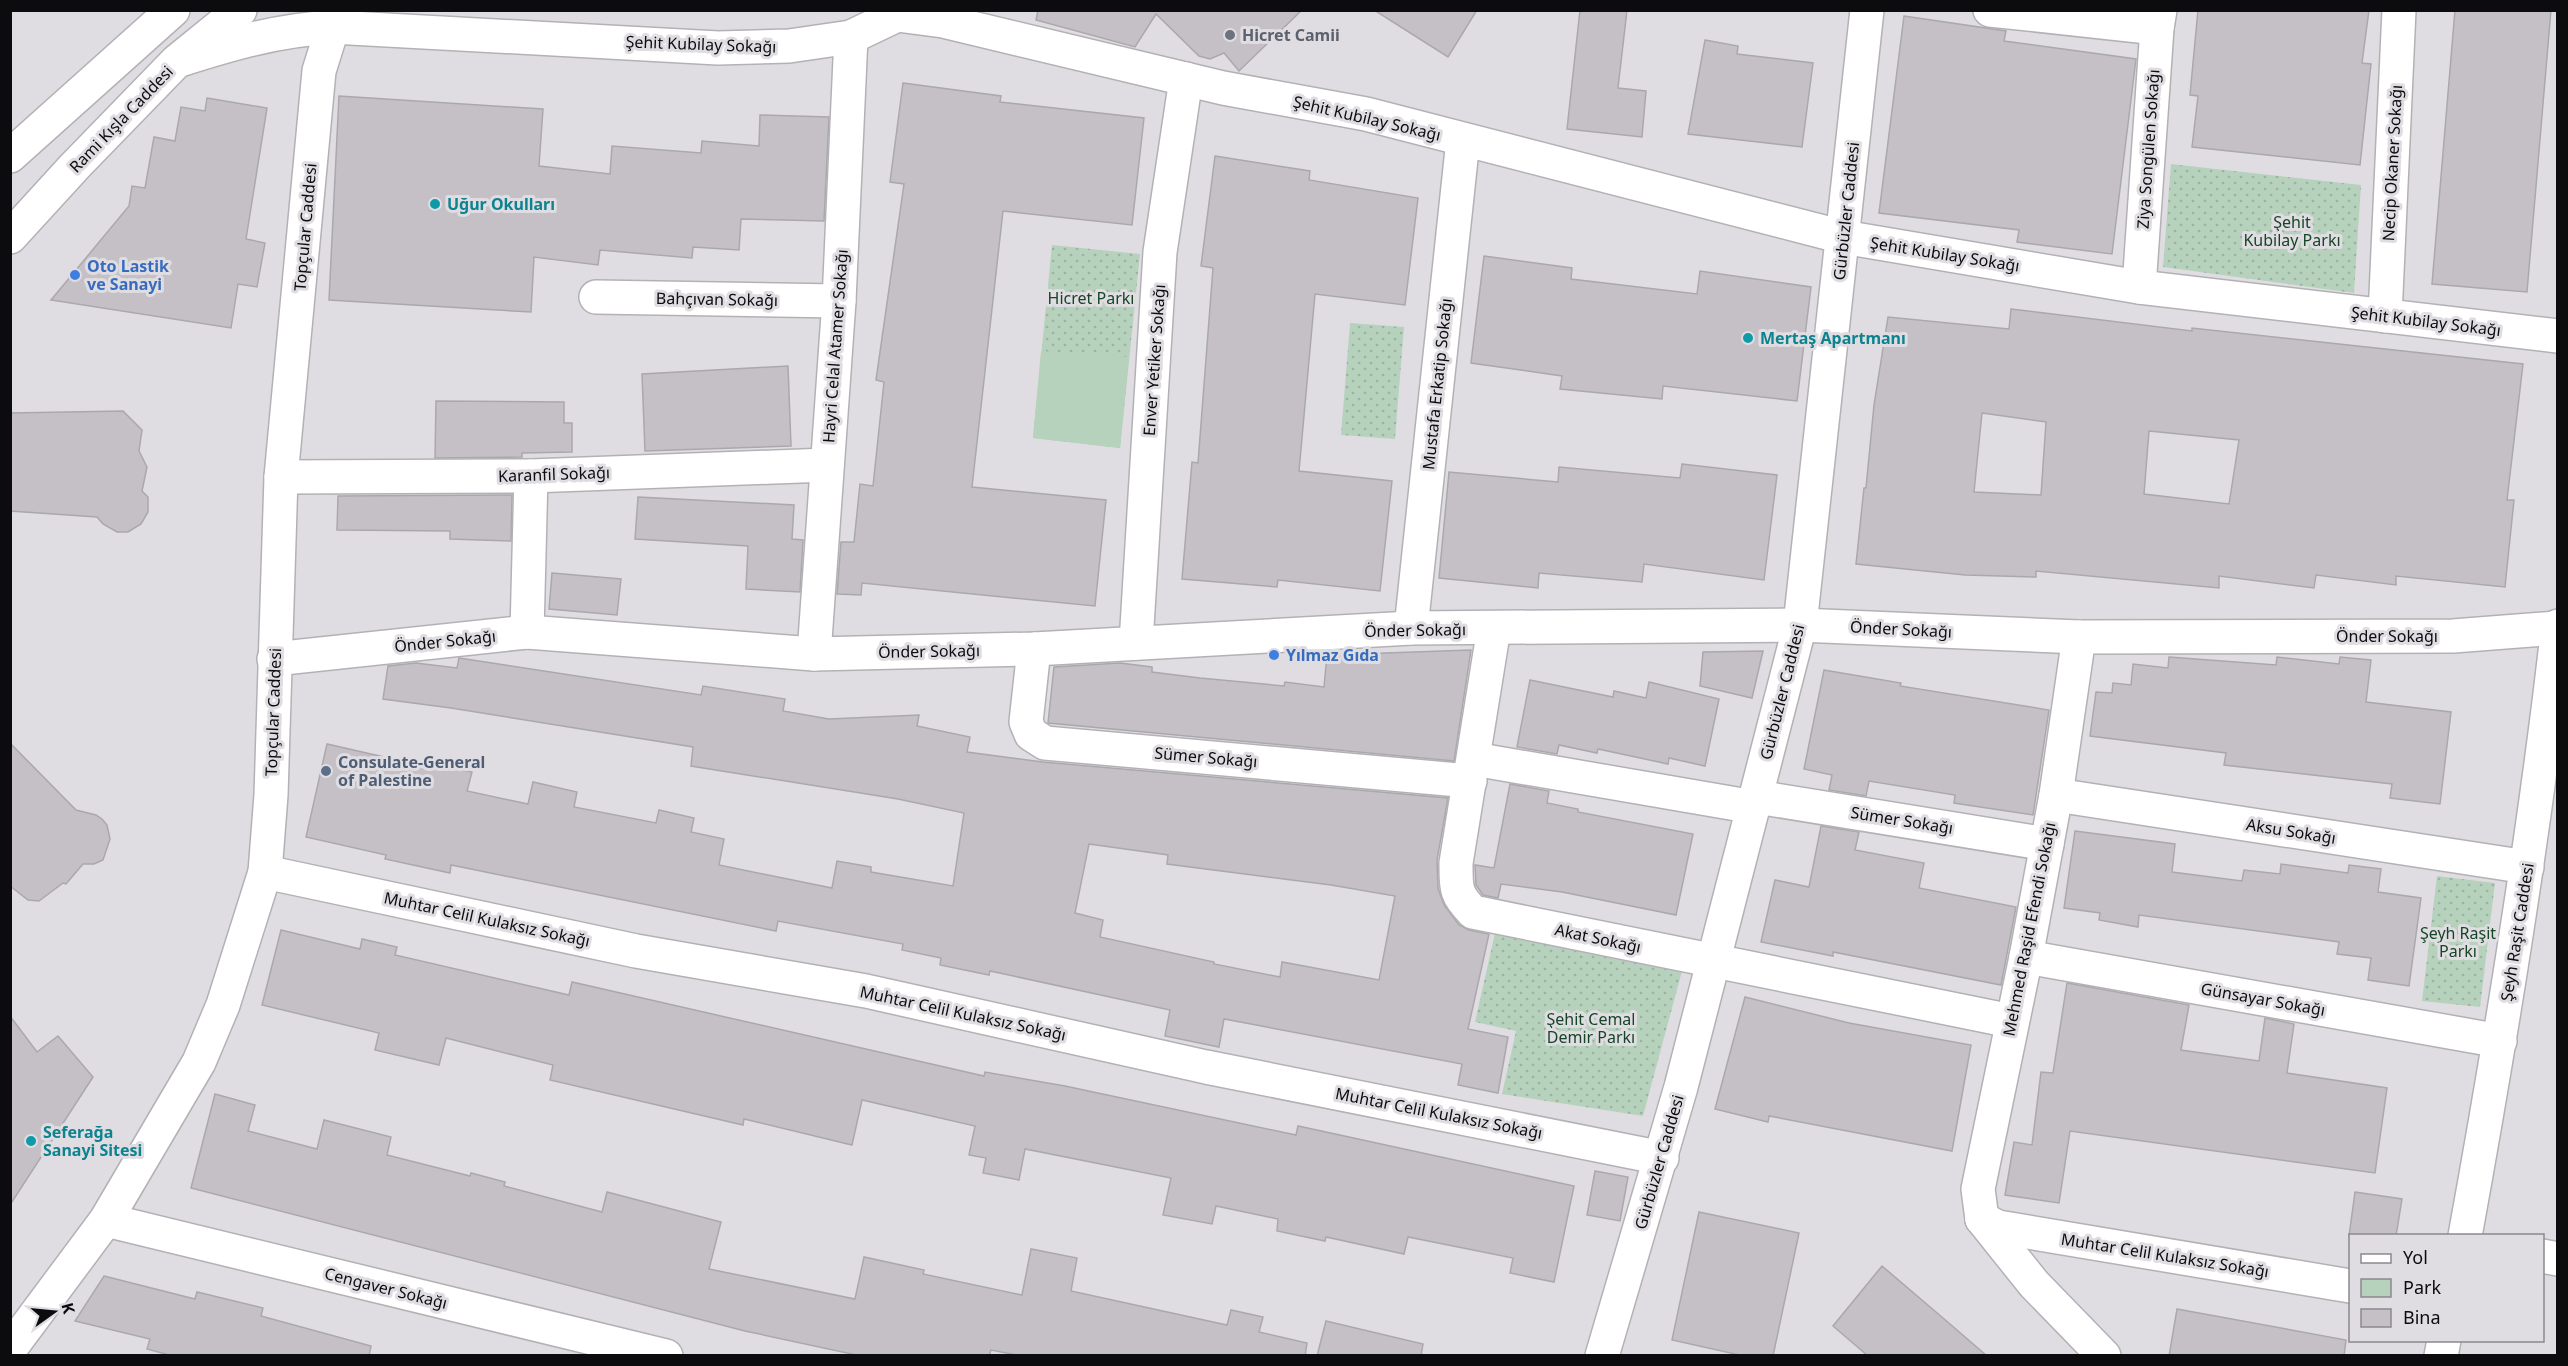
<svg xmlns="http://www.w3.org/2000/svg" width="2568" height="1366" font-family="'Noto Sans',sans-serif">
<defs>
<pattern id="green-dots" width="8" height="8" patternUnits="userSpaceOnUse" patternTransform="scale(1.5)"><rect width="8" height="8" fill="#b6d2bc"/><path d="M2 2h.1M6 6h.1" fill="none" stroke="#9bb3a0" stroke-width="1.8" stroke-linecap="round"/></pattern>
</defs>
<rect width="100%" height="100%" fill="#e0dde2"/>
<g fill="url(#green-dots)">
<path d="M2171,164l190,21 -7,108 -191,-26z"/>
<path d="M1052,245l88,9 -20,194 -87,-10z"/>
<path d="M1350,323l54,4 -9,112 -54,-4z"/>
<path d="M2437,876l58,7 -15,124 -58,-6z"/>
<path d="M1495,933l187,38 -39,145 -141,-22 14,-63 -41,-9z"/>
</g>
<path fill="#b6d2bc" d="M1041,351l88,6 -9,91 -87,-10z"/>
<g fill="#c4c0c5" stroke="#aba8ad" stroke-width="1.5" fill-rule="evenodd">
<path d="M1038,10h264l-63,61 -15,-18 -14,6 -11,-3 -43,-42 -21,33 -99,-27z"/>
<path d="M1374,10h103l-29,47z"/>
<path d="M1580,10h47l-9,78 28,3 -4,46 -75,-8z"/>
<path d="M2198,10h171l-7,53 9,1 -11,101 -168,-18 6,-51 -8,-1z"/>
<path d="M2455,10h96l-24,282 -95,-8z"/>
<path d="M1904,16l102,15 -2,10 132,18 -24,195 -95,-12 2,-12 -140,-17z"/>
<path d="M1705,40l33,6 -1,8 76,9 -11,84 -114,-13z"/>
<path d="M903,83l98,13 -1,6 144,16 -12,107 -129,-14 -31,276 134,13 -11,106 -233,-23 -1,12 -24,-1 4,-52h13l6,-58 13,2 11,-104 -8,-2 28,-196 -14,-2z"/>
<path d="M339,96l204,13 -4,57 71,8 2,-28 89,7 1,-12 57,5 1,-31 69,2 -5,104 -83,-2 -2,31 -46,-3 -1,11 -92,-8 -2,15 -64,-8 -3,55 -202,-12z"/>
<path d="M207,98l60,10 -21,131 19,4 -8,44 -19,-3 -7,44 -180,-28 78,-94 3,-20 13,2 9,-51 21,4 6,-34 24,4z"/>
<path d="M1215,156l95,15 -1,9 109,18 -13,107 -90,-11 -16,177 93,10 -12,110 -102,-11 -1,7 -95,-8 10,-117 6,1 15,-195 -12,-2z"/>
<path d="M1484,256l88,12 -1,11 126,15 3,-23 111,16 -14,114 -134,-15 -1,13 -102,-10 2,-13 -91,-13z"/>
<path d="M2011,309l181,22v-3l331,36 -16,136h7l-9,87 -109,-11v9l-80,-10 -2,13 -95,-12v12l-183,-17v6l-71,-2 -109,-11 8,-76h2l8,-83 14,-88 121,12zM1982,413l64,9 -5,73 -67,-3zM2149,431l90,9 -10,64 -85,-10z"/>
<path d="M788,366l3,80 -146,5 -3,-77z"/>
<path d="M436,401l128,1v21h8v29l-50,1v4l-87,1z"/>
<path d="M123,411l19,19 -3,21 8,16 -5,24 6,6v15l-7,12 -13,8h-11l-14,-8 -6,-7 -87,-6v-98z"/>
<path d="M1682,464l95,11 -13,105 -120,-16 -2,18 -103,-9 -1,15 -99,-10 10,-106 109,10 1,-15 121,11z"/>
<path d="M512,495l-1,46 -61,-2v-8l-113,-1 1,-34z"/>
<path d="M638,497l156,8 -2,34 11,1 -3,52 -54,-3 2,-43 -113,-7z"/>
<path d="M552,573l69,6 -4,36 -68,-6z"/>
<path d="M1471,650l-17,111 -406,-38 6,-56 66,-4 32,4v5l48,6 84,8 1,-4 39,5 3,-32z"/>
<path d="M1763,651l-11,47 -52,-12 3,-34z"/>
<path d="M2169,657l107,8 1,-8 62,7 1,-7 31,3 -5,42 85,10 -11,92 -50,-6 2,-14 -168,-19 2,-12 -136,-17 6,-44 16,1 1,-10 18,2 2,-21 35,4z"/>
<path d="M459,658l242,37 2,-9 82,13 -2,12 46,8 90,-4 -2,11 53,11 -3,15 76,10 405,36 -11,62 1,28 6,17 15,20 10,5 20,4 -21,95 40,8 -10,56 -40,-8 4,-21 -238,-45 -5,28 -54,-11 5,-26 -180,-39 -1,4 -49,-10 1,-7 -39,-8 1,-6 -125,-23 -2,10 -325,-66 -1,8 -65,-14 1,-4 -80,-18 21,-93 79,18 1,-4 65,14 -5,19 61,13 5,-22 44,10 -3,15 82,16 3,-13 35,8 -3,14 33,7 -5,26 113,23 5,-27 34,6v5l82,14 11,-73 -66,-14 -207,-33 2,-19 -242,-39 -68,-9 5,-33 28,-3 41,5zM1089,844l79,11 -1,9 164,21 64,11 -16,84 -97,-18 -2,15 -66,-13v-2l-114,-25 3,-17 -28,-7z"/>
<path d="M1824,670l77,13 -1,3 149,24 -16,105 -79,-12 1,-8 -86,-14 -3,15 -37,-6 3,-15 -28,-6z"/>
<path d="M1530,680l83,17 1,-6 32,7 3,-16 70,17 -14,67 -36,-8 -1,6 -70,-15 -1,4 -38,-8 -2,9 -40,-7z"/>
<path d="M10,743l66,67 20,5 6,4 5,6 3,14 -7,21 -9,4h-11l-17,20 -3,-1 -24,18 -11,-1 -18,-14z"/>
<path d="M1510,784l39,7 -2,12 31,6v3l115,22 -17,81 -114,-23 -61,-8 -3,14 -15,-3 -7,-10 -1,-20 19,3z"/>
<path d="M1821,826l38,6 -4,18 69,13 -5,25 97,19 -15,78 -168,-33v4l-72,-14 14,-62 34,7z"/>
<path d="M2075,831l100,13 -3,28 70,9 2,-11 36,4 1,-10 67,9 1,-8 32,4 -3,23 43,6 -12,88 -41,-6 3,-22 -34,-4 2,-12 -200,-27 -1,12 -39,-7 1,-7 -36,-5z"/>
<path d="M281,930l79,19 2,-10 35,8 -2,8 174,40 3,-13 412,94 1,-4 80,14 231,49 2,-9 276,60 -20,96 -44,-9 3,-15 -105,-21 -4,17 -78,-17 -1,4 -48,-10 1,-12 -62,-13 -4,18 -49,-9 8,-37 -146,-29 -6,31 -36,-7 3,-15 -17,-3 6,-29 -113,-26 -10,45 -108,-26 -1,6 -193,-45 3,-15 -107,-27 -7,27 -64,-15 4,-17 -117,-28z"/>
<path d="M2067,983l122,22 -8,45 78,11 6,-43 29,6 -7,49 100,15 -12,85 -305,-42 -11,72 -54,-8 9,-53 18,3 9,-73 12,1z"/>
<path d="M1745,997l104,26 122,22 -19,106 -183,-35 -1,6 -53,-13z"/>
<path d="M10,1016l27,36 21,-16 35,41 -83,128z"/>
<path d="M215,1094l40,11 -7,26 69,18 7,-29 67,17 -4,18 83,21 1,-3 34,9 -1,4 98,26 5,-20 114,30 -12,47 146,30 9,-42 60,13 -1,4 99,21 9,-46 46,9 -6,33 156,34 4,-15 32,7 -4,15 48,11 -2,13h-283l-31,-6 -2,6h-128l-116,-25 -554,-143z"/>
<path d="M1595,1171l33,6 -8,44 -33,-6z"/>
<path d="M2355,1192l47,7 -6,37h-47z"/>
<path d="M1699,1212l100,21 -26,123h-29l-72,-16z"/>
<path d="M1882,1266l61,52 44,38h-119l-35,-30z"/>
<path d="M104,1276l91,23 2,-7 66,16 -2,8 110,30 -2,10h-196l-26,-7 3,-10 -75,-18z"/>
<path d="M2177,1309l169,31 -2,16h-175z"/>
<path d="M1326,1321l97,23 -2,12h-104z"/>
</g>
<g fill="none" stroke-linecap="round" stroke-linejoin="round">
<defs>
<g id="street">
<path d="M1990,10l167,18"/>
<path d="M180,60c50,-16 98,-30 152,-33l386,21 71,-2 62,-9 46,-22 46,6 280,67 143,26 477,123 296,50 419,49"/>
<path d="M2139,287l18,-259 3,-18"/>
<path d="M596,297l243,4"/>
<path d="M2385,316l14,-306"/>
<path d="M281,477l250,-1 296,-11"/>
<path d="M1411,628l52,-488"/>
<path d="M1494,628l-38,235c0,25 -1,31 17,49l538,109"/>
<path d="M527,632l4,-156"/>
<path d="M1136,643l24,-391 26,-173"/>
<path d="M1034,649l-8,73 5,12 14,9 425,38"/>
<path d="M814,654l25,-353 12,-264"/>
<path d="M274,659l253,-27 287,22 220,-5 377,-21 389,-3 279,12 374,-1 104,-8"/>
<path d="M1474,759l280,48"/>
<path d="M2056,795l471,72"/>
<path d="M1757,797l290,47"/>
<path d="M265,872l371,79 230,40 340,76 456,91"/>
<path d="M2026,957l474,84"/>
<path d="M1982,1219l-4,-30 48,-232 30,-162 23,-158"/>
<path d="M1982,1219l16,8 352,59"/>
<path d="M1982,1219l52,65 70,72"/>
<path d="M106,1220l560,136"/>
<path d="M2542,1256l16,3"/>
</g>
<g id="secondary">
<path d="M2465,1236c37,-203 70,-405 93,-610"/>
<path d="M10,1349l96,-129 93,-158 24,-57 42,-133 6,-77 10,-318 38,-406 19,-61"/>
<path d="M1602,1356l79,-269 119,-462 67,-615"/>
<path d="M2441,1356l3,-16"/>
</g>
<g id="primary">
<path d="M10,156l163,-146"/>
<path d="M10,237l65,-71 102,-105 63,-51"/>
</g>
</defs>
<use href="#street" stroke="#b4b1b6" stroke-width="36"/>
<use href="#secondary" stroke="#b4b1b6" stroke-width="36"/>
<use href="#primary" stroke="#b4b1b6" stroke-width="36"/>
<use href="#street" stroke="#fff" stroke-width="33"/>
<use href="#secondary" stroke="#fff" stroke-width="33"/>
<use href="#primary" stroke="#fff" stroke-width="33"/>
</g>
<circle fill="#6b7280" stroke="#e0dde2" stroke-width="2" cx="1230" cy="35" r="6"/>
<g fill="#0f9aa8" stroke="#e0dde2" stroke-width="2">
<circle cx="435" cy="204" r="6"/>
<circle cx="1748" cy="338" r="6"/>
<circle cx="31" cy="1141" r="6"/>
</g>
<g fill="#3f7fe0" stroke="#e0dde2" stroke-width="2">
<circle cx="75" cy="275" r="6"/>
<circle cx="1274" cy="655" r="6"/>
</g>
<circle fill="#5c6f8a" stroke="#e0dde2" stroke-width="2" cx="326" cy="771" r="6"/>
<g text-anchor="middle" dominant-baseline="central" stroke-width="6" stroke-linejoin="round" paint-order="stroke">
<g font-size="16" font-weight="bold" fill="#5b616d" stroke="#e0dde2" text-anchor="start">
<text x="1242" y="35">Hicret Camii</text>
</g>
<g font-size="16" fill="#0c0b0d" stroke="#e0dde2">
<text transform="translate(701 44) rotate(2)">Şehit Kubilay Sokağı</text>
<text transform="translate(1367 118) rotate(13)">Şehit Kubilay Sokağı</text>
<text transform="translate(121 119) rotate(-46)">Rami Kışla Caddesi</text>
<text transform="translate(2148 149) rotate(-86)">Ziya Songülen Sokağı</text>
<text transform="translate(2392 163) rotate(-87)">Necip Okaner Sokağı</text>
<text transform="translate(1846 211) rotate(-84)">Gürbüzler Caddesi</text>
<text transform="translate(305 227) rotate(-85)">Topçular Caddesi</text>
<text transform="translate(1945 254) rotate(9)">Şehit Kubilay Sokağı</text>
<text transform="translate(717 299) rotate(1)">Bahçıvan Sokağı</text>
<text transform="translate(2426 321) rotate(7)">Şehit Kubilay Sokağı</text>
<text transform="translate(835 346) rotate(-86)">Hayri Celal Atamer Sokağı</text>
<text transform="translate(1154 360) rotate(-86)">Enver Yetiker Sokağı</text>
<text transform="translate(1437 384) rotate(-84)">Mustafa Erkatip Sokağı</text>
<text transform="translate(554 474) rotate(-2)">Karanfil Sokağı</text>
<text transform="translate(1901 629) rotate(3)">Önder Sokağı</text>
<text transform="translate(1415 630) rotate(-1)">Önder Sokağı</text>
<text x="2387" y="636">Önder Sokağı</text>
<text transform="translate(445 641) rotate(-6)">Önder Sokağı</text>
<text transform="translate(929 651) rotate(-1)">Önder Sokağı</text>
<text transform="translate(1782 692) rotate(-76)">Gürbüzler Caddesi</text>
<text transform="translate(273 712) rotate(-88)">Topçular Caddesi</text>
<text transform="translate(1206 757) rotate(5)">Sümer Sokağı</text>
<text transform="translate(1902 820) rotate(9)">Sümer Sokağı</text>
<text transform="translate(2291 831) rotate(9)">Aksu Sokağı</text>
<text transform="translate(487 919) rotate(12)">Muhtar Celil Kulaksız Sokağı</text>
<text transform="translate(2029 929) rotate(-79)">Mehmed Raşid Efendi Sokağı</text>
<text transform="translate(2517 932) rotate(-81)">Şeyh Raşit Caddesi</text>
<text transform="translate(1598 938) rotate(12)">Akat Sokağı</text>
<text transform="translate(2263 999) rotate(10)">Günsayar Sokağı</text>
<text transform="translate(963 1013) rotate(12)">Muhtar Celil Kulaksız Sokağı</text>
<text transform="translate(1439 1113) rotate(11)">Muhtar Celil Kulaksız Sokağı</text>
<text transform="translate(1659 1162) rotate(-74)">Gürbüzler Caddesi</text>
<text transform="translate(2165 1255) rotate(9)">Muhtar Celil Kulaksız Sokağı</text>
<text transform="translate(386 1288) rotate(14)">Cengaver Sokağı</text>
</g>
<g font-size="16" font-weight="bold" fill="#0d838f" stroke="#e0dde2" text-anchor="start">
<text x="447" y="204">Uğur Okulları</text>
<text x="1760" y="338">Mertaş Apartmanı</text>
<text x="43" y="1132">Seferağa<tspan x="43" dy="18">Sanayi Sitesi</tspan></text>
</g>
<g font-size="16" fill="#154526" stroke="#e0dde2">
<text x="2292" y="222">Şehit<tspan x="2292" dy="18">Kubilay Parkı</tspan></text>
<text x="1091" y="298">Hicret Parkı</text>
<text x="2458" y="933">Şeyh Raşit<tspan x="2458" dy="18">Parkı</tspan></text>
<text x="1591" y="1019">Şehit Cemal<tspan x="1591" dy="18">Demir Parkı</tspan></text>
</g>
<g font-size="16" font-weight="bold" fill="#366cbe" stroke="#e0dde2" text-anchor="start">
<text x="87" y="266">Oto Lastik<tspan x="87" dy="18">ve Sanayi</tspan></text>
<text x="1286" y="655">Yılmaz Gıda</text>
</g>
<g font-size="16" font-weight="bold" fill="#4e5e75" stroke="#e0dde2" text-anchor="start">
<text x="338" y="762">Consulate-General<tspan x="338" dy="18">of Palestine</tspan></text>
</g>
</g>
<rect width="2568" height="1366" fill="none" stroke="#0c0b0d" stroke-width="24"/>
<rect x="2349" y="1234" width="195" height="108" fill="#e0dde2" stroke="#8b898d" stroke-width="1.5"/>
<rect x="2361" y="1254" width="30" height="9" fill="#ffffff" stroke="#8b898d" stroke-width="1.5"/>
<text x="2403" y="1264" font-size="18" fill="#0c0b0d">Yol</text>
<rect x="2361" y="1279" width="30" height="18" fill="#b6d2bc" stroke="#8b898d" stroke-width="1.5"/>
<text x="2403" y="1294" font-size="18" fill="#0c0b0d">Park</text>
<rect x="2361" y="1309" width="30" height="18" fill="#c4c0c5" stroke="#8b898d" stroke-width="1.5"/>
<text x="2403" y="1324" font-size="18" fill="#0c0b0d">Bina</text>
<g transform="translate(54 1312) rotate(75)" stroke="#e0dde2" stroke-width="4.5" paint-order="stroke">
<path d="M0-4.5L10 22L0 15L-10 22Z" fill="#0c0b0d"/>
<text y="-9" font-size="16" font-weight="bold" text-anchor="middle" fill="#0c0b0d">K</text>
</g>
</svg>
